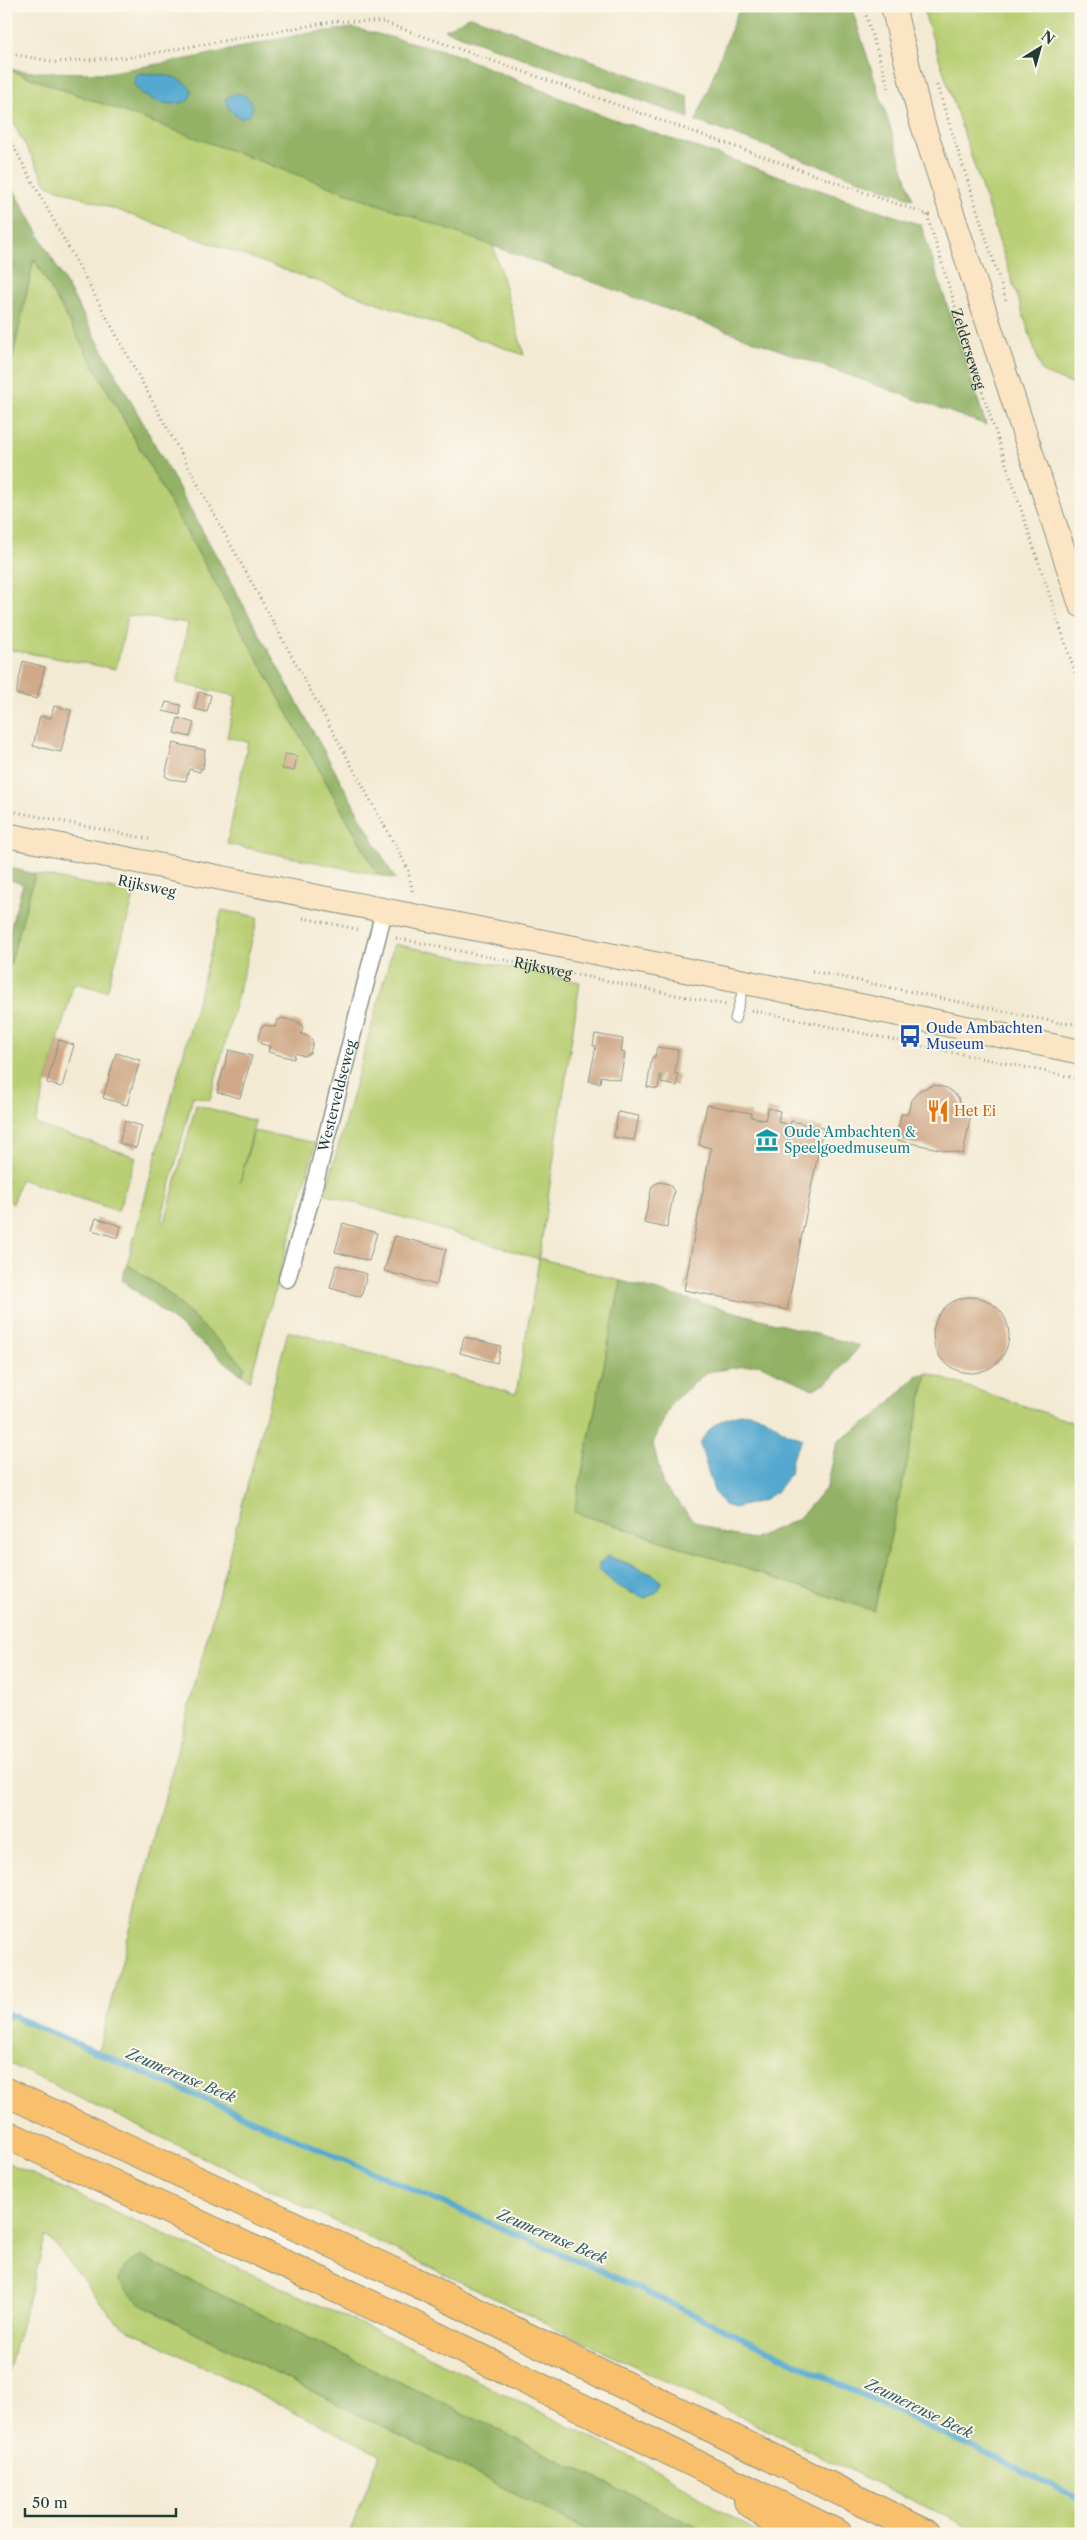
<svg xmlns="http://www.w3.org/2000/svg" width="1087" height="2540" font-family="'Libre Caslon Text',serif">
<rect width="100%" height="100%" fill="#fbf7ec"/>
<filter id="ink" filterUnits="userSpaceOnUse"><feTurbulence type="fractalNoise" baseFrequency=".02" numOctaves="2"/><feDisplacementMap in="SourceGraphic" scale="10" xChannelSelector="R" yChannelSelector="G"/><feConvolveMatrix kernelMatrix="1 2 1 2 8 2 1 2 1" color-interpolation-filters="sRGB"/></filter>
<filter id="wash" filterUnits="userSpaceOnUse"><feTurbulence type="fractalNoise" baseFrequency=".0096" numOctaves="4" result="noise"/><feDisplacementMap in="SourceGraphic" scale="20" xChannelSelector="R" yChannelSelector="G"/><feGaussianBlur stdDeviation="1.12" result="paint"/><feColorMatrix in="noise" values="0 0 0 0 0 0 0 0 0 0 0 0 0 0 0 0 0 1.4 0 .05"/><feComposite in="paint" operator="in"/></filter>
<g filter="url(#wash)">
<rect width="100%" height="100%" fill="#f3ead3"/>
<g fill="#bacf74" stroke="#6c8654" fill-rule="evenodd">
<path d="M922,6h159v382l-39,-16z"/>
<path d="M6,69l487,176 31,110 -477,-170 -41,-75z"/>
<path d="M34,259l344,616 -151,-31 21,-102 -21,-5 9,-41 -59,-13 11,-60 -60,-8 -12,54 -110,-20v-261z"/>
<path d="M35,874l100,19 -28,98 -33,-8 -39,141 101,33 -18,54 -98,-32 -7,25 -7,-5v-220z"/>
<path d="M222,910l36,7 -48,183 -17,-4 -32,125 4,1 31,-117 59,16 -15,61 14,-51 62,12 -66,237 -8,-5 3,-9 -79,-75 -39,-27z"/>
<path d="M394,944l186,38 -41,276 82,23 -47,231 300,99 53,-238 154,52v1109h-99l-976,-472v-46l91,39 191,-724 228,63 23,-135 -214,-65zM619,1559l17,8 24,21c-9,12 -16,8 -29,5z"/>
<path d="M6,2162l377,172 276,137 100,63h-48l-570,-278 -15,10 -8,14 29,28 448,226h-246l31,-80 -246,-122 -19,-11 -60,-77 -9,-8 -40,143z"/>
</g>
<g fill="#93b266" stroke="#59784d" fill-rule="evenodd">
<path d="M740,6h111l62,193 -217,-78z"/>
<path d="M471,16l217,80 1,22 -244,-88z"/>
<path d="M353,28l94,23 152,63 322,111 65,200 -980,-356 28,3 72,1 87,-15 109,-24zM141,73l27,3 -22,18 -8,-5z"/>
<path d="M6,175l355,643 34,61 -17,-4 -344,-616 -28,129z"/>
<path d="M6,867l29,7 -29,105v-37l17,-58 -17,-5z"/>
<path d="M127,1264l39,27 79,75 -3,9 -120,-95z"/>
<path d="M621,1281l239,65 -31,35 -16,8 -54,-25 -52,8 -35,30 -19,41 10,42 30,35 32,14 28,5 45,-20 29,-32 10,-45 38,-25 41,-41 11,-3 -53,238 -300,-99z"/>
<path d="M141,2256l568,277 2,1h-116l-448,-226 -18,-14 -11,-15 8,-13z"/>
</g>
<g fill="#54a9d0" stroke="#3a7382">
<path d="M141,73c19,2 41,1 51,18l-3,9c-18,9 -43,1 -55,-15l1,-10z"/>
<path d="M236,93c10,2 14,5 17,15l-3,7 -9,3c-8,-4 -15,-9 -15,-20z"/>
<path d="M749,1413l16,4 20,15 18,7 -11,19 -2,16 -14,18 -14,9 -28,7 -10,-3 -10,-14 -14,-46c8,-22 28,-30 49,-32z"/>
<path d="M608,1556l46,19 7,6c-1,11 -6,13 -16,17l-28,-12 -18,-16v-7z"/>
</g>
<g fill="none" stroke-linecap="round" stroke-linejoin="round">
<path stroke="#54a9d0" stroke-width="6" d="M6,2013l613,266 462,220"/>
</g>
<g id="blocks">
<g fill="#cfa988">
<path d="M23,661l22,6 -8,32 -21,-5z"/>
<path d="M199,692l12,3 -4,17 -12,-3z"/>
<path d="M166,702l15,3 -1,10 -17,-4z"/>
<path d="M54,706l17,4 -10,42 -28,-6 7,-30 11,2z"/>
<path d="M178,718l16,5 -4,14 -16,-4z"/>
<path d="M173,743l32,7 -2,19 -2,-1 -1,4 -11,-3 -3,12 -16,-2 -5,-3z"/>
<path d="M285,754l12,2 -3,15 -12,-2z"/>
<path d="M282,1018l18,5 3,5 -2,6 9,3 3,5 -3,11 -6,3 -9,-3 -1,6 -26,-7 2,-6 -9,-2 -3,-5 3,-12 5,-2 9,2 2,-6z"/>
<path d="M595,1034l28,5 -2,13 4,1 -5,27 -19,-4 -1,7 -11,-2 7,-35h-3z"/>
<path d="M59,1040l15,5 -12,42 -15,-4z"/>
<path d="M657,1047l21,3 -3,24h3l-1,12 -16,-3 1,-7 -2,-1 -2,14 -11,-2 5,-30h3z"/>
<path d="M229,1050l23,6 -12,42 -23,-6z"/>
<path d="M116,1053l24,7 -13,45 -24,-7z"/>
<path d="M934,1085l13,3 11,9 4,14 10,-1 -9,44 -67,-14 5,-26h7l3,-14 9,-10z"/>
<path d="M707,1105l44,8v4l14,3 3,-12 12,3 -2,11 12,3 1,-4 32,7 -36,182 -103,-20 27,-142 -12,-3z"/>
<path d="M618,1112l21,4 -5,24 -20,-3z"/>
<path d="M125,1121l17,5 -6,22 -17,-5z"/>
<path d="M659,1182l10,2 5,7 -7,37 -23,-5 8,-37z"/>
<path d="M96,1218l25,8 -3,12 -26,-8z"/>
<path d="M343,1223l34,10 -8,28 -34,-9z"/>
<path d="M395,1236l51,13 -10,36 -52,-14z"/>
<path d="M336,1265l31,9 -6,23 -31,-9z"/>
<circle cx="971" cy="1335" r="38"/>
<path d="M464,1337l37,9 -4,17 -37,-10z"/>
</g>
</g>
</g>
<g filter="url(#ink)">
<use href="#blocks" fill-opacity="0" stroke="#899484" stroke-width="1"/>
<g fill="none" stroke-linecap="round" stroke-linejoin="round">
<defs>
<path id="lane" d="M735,1019l10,-37"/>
<g id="street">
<path id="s3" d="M287,1279l23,-77 74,-291"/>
</g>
<g id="secondary">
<path d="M893,6l27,110 161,489"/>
<path d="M6,835l739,147 336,70"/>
</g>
<g id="highway">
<path d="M6,2092l403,187 518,255"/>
<path d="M6,2134l385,180 447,220"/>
<path d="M748,2501l41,33"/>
</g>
</defs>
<use href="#lane" stroke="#899484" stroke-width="11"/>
<use href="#street" stroke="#899484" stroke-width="19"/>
<use href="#secondary" stroke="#899484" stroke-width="26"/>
<use href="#highway" stroke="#899484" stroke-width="30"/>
<g stroke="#899484" stroke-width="3" stroke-dasharray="1 4" stroke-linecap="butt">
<path d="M863,6l27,86"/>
<path d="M6,53l50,9 75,-5 205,-36 47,1 548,194"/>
<path d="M937,85l69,215"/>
<path d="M6,133l402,736 5,26"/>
<path id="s1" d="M927,215l45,146 109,329"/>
<path d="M6,810l143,29"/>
<path d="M303,918l58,12"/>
<path id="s2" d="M396,938l330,67"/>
<path d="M812,971l248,52 21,1"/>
<path d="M751,1010l330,69"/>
</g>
<use href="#lane" stroke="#fff" stroke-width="9"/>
<use href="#street" stroke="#fff" stroke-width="16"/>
<use href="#secondary" stroke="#fce5c4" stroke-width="24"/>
<use href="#highway" stroke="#f8bf6c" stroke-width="28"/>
</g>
</g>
<defs>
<symbol id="bus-bare" viewBox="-9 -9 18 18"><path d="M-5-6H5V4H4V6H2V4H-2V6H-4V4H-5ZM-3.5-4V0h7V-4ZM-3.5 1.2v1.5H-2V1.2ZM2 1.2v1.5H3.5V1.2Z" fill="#1a4fb4" stroke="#fbf7ec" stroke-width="2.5" paint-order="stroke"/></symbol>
<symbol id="restaurant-bare" viewBox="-9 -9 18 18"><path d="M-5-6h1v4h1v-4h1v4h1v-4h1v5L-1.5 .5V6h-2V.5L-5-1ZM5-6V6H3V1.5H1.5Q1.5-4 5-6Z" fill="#e8710a" stroke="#fbf7ec" stroke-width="2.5" paint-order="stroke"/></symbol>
<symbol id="museum-bare" viewBox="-9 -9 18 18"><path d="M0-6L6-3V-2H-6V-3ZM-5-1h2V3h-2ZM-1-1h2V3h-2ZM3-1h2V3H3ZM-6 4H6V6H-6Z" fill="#0f9aa8" stroke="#fbf7ec" stroke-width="2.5" paint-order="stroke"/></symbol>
</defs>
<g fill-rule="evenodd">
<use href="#bus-bare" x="894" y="1020" width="32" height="32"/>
<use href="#restaurant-bare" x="922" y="1095" width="32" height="32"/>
<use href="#museum-bare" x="751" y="1124" width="32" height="32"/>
</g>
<g text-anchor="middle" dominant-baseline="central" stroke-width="4" stroke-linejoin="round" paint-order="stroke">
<g font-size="14" fill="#1f3d34" stroke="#fbf7ec">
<text stroke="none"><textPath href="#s1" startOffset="140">Zelderseweg</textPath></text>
<text transform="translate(147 886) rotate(12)">Rijksweg</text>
<text stroke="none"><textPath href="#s2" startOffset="150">Rijksweg</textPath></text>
<text stroke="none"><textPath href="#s3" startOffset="190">Westerveldseweg</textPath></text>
</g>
<g font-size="14" fill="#164399" stroke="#fbf7ec" text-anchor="start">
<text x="926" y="1028">Oude Ambachten<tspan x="926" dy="16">Museum</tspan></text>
</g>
<g font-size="14" fill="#c56008" stroke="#fbf7ec" text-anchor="start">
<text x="954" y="1111">Het Ei</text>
</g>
<g font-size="14" fill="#0d838f" stroke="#fbf7ec" text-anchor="start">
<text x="784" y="1132">Oude Ambachten &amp;<tspan x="784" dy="16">Speelgoedmuseum</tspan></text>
</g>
<g font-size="15" font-style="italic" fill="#2f5d63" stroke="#fbf7ec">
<text transform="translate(181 2075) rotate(23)">Zeumerense Beek</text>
<text transform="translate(552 2236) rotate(23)">Zeumerense Beek</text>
<text transform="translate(919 2408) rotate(26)">Zeumerense Beek</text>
</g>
</g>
<rect width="1087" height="2540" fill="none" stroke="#fbf7ec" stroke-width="25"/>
<g transform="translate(1040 48) rotate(37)" stroke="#fbf7ec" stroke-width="4" paint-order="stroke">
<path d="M0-4L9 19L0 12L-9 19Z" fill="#1f3d34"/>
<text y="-8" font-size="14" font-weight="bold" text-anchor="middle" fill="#1f3d34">N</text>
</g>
<path d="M25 2508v8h151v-8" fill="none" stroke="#1f3d34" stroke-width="2.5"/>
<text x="32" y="2508" font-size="15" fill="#1f3d34" stroke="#fbf7ec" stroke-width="4" paint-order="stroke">50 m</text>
</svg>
